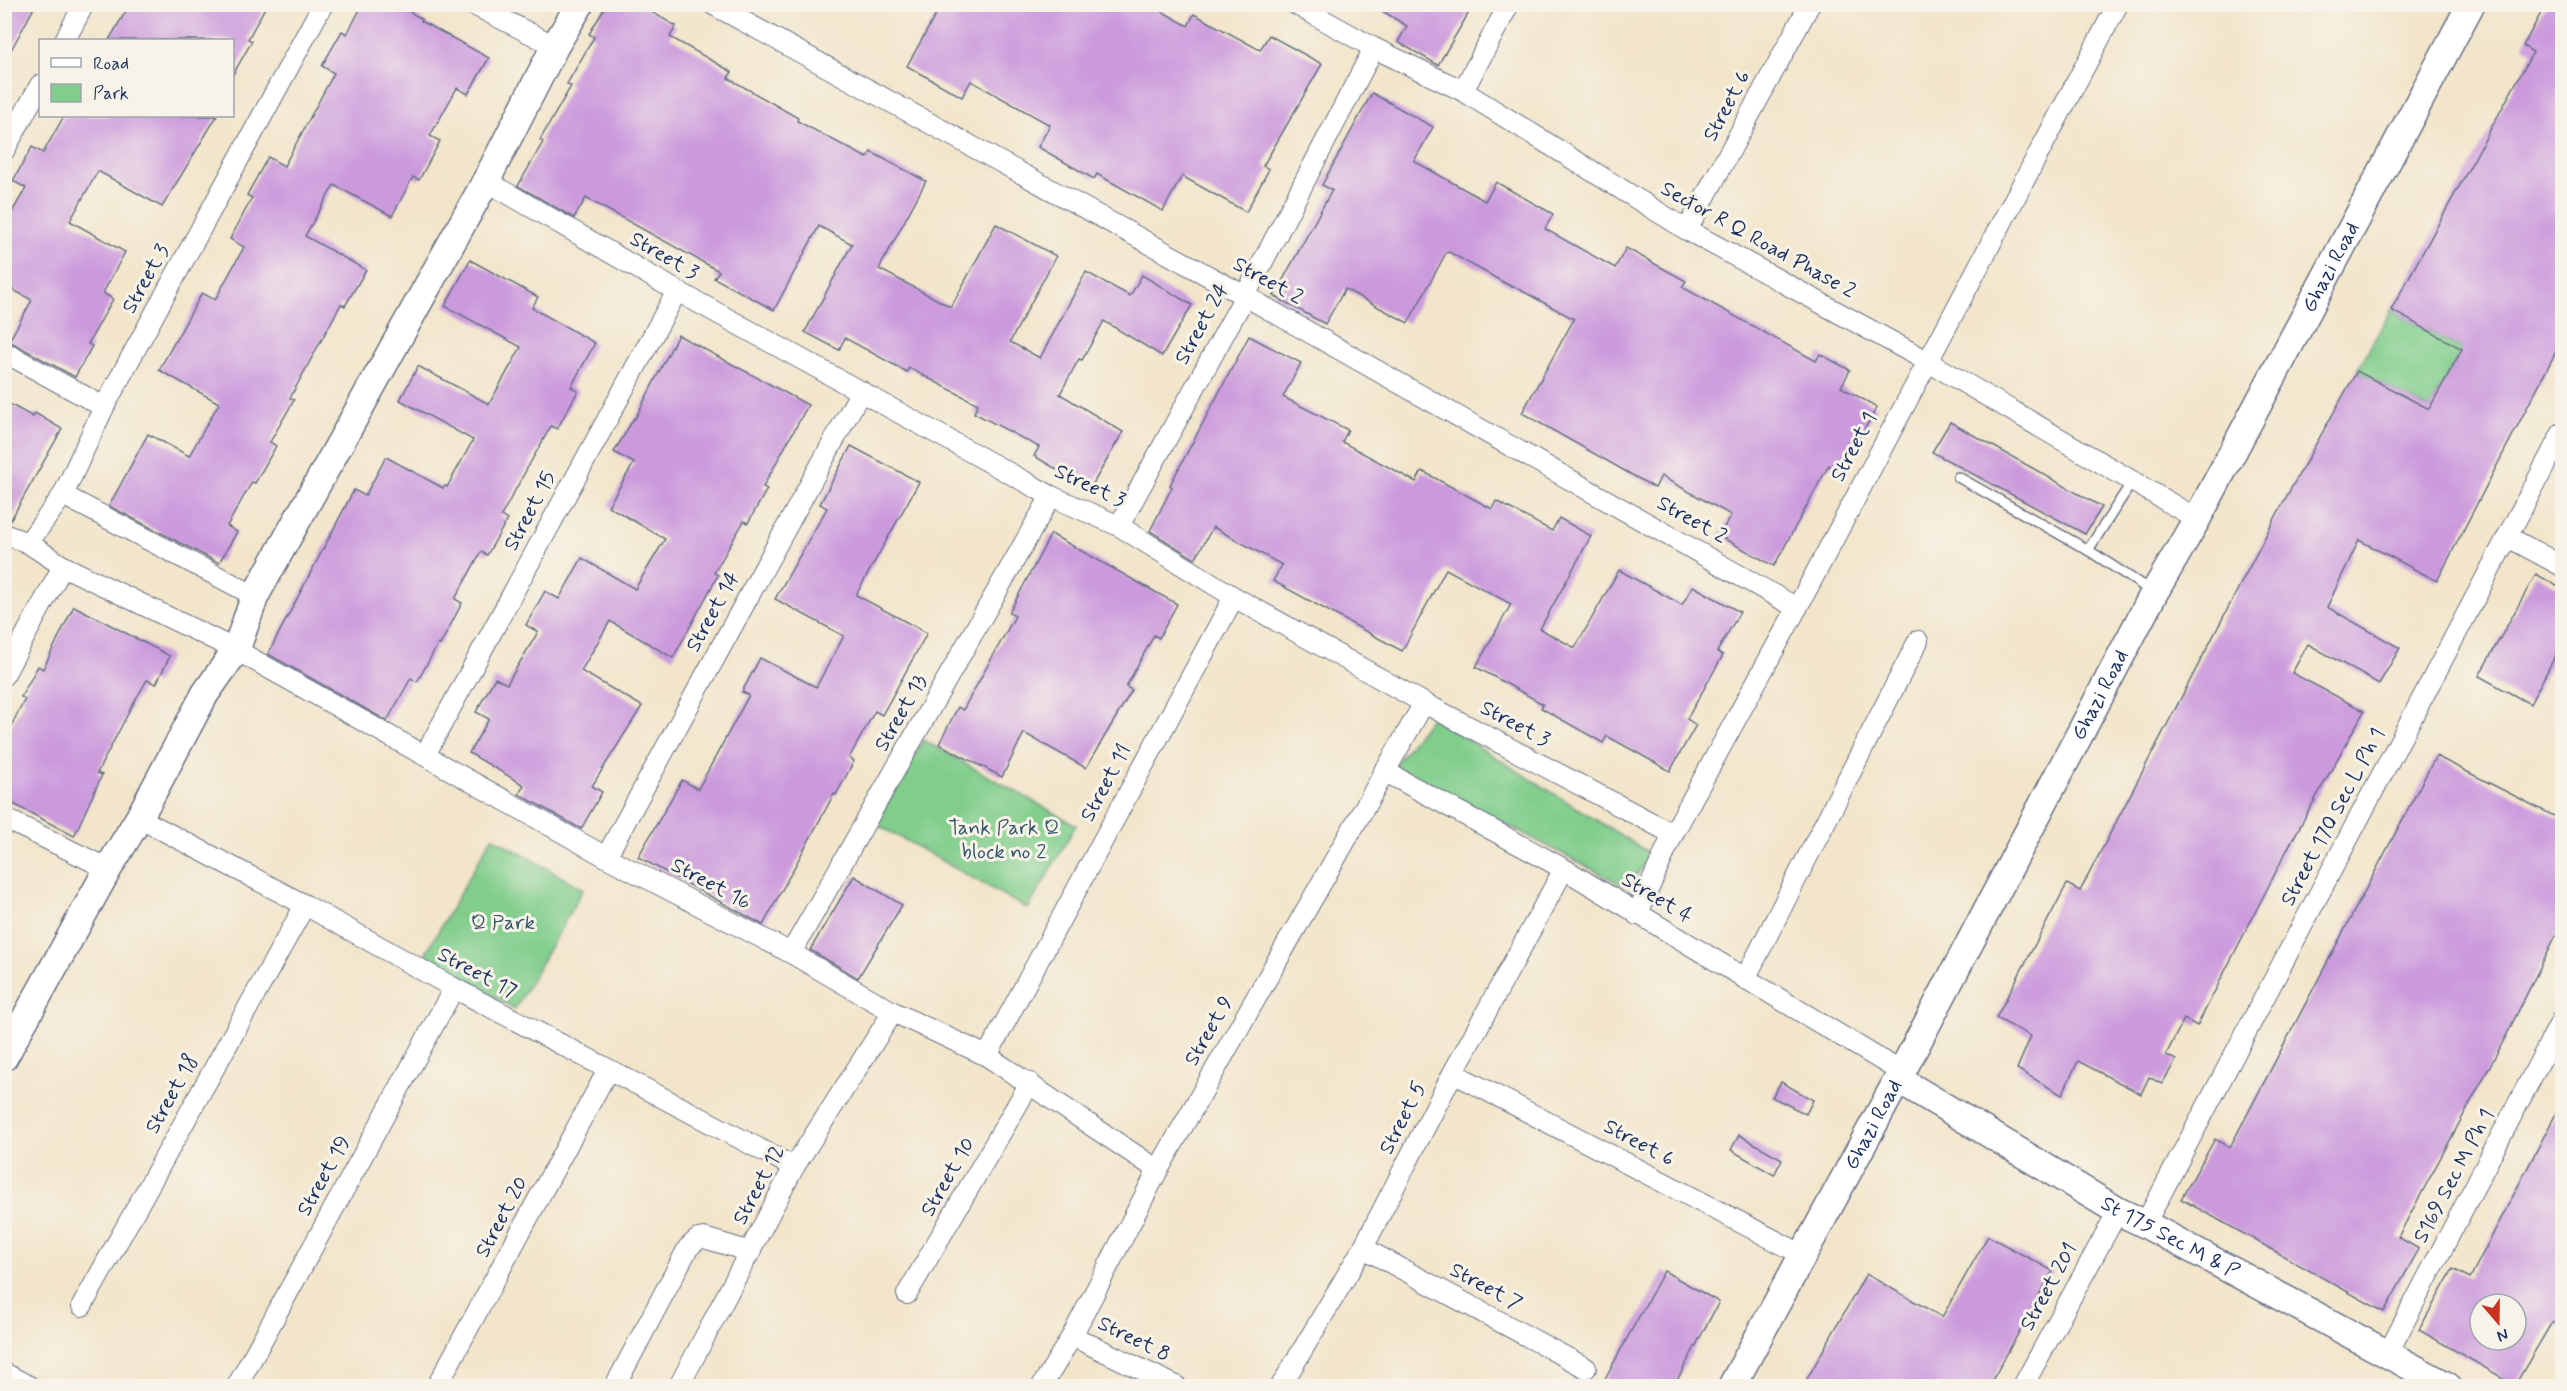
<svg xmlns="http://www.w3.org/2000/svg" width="2567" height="1391" font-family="Mynerve,sans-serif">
<rect width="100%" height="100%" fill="#f7f3e8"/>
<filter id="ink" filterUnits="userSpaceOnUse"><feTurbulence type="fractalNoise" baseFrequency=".0167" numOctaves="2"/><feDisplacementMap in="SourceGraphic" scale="12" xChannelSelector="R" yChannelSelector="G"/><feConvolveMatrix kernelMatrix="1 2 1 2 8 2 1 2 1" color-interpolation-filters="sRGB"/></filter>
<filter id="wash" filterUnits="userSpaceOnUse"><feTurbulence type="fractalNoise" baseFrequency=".008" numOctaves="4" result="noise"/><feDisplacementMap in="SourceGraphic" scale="24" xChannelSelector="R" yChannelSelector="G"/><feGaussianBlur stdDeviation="1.35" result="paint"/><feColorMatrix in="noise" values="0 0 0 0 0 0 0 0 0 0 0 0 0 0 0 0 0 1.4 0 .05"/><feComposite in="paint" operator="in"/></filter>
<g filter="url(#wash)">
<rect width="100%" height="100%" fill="#f2e5ca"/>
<g fill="#81ce8c" stroke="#4e7e75" stroke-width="1.5">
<path d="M2391,310l71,39 -33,60 -72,-38z"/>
<path d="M1431,717l220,137 -23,34 -234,-122z"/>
<path d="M923,740l153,85 -48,84 -152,-85z"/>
<path d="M492,837l91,52 -68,120 -92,-51z"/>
</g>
<g id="blocks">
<g fill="#cb9add" fill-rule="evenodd">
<path d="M4,4h32l-32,59z"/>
<path d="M130,4h137l-19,35 4,2 -20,35v-36h-123z"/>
<path d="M363,4h33l26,15 -1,2 68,37 -21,36 -11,-6 -27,48 10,5 -21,39 -6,-3 -21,39 -58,-31 -29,51 61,34 -21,36 -4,-2 -51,94 4,2 -24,42 6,4 -21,37 -3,-1 -25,44 10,6 -18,31 -110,-57 39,-72 41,22 30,-53 -60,-33 43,-77 13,7 29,-53 -14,-8 22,-41 -5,-3 21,-38 16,9 50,-93 -12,-7 20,-35 5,3z"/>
<path d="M607,4h31l38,22 -6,11 62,35 -4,6 70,40 -1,3 70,37 4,-6 55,29 -47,88 72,38 45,-83 60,32 -46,86 30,16 46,-86 44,24 12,-21 50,30 -30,51 -58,-35 -22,39 -3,-1 -19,35 63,38 -33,57 -56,-33 5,-9 -65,-34 4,-9 -69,-36 -2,4 -62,-34 -6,12 -34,-18 47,-88 -33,-18 -45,84 -60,-32 5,-7 -133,-73 -12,20 -56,-32 25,-44 -3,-2 31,-54 -4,-2 27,-47 -5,-3z"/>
<path d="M942,4h207l39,22 6,-12 66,36 9,-15 53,29 -59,102 6,3 -23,43 -64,-36 -19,35 -66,-37 -3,5 -56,-32 12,-22 -79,-44 -9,16 -55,-31z"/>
<path d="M1371,4h103l-36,61 -40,-23 9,-16z"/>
<path d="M2546,4h16v336l-125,241 -78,-41 -32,67 73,41 -21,36 -71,-40 -16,29 72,38 -76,137 -91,178 -13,-7 -18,36 10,5 -14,24 -13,-7 -8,17 -63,-33 -16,34 -45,-26 14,-33 -35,-18 71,-134 13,7 204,-390 73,-130 72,38 33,-60 -71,-39 142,-258 -10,-6z"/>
<path d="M1372,93l61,34 -19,34 71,40 11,-19 57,32 -8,15 70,39 11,-20 60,33 -4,6 134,74 4,-7 30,16 -9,17 36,20 -21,38 -3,-2 -15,28 -9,-6 -55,101 -55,-30 12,-21 -70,-39 -6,12 -133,-75 52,-94 -61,-33 -1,1 -63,-35 -3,1 -38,70 -63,-34 -20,35 -51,-28 58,-106 -10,-5z"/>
<path d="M64,116h153l-55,91 -64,-36 -28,50 55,31 -22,41 10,6 -25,45 4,2 -17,31 -66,-36 23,-41 -28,-15v-59l22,-38 -13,-7 19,-34 11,6z"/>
<path d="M470,260l68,37 -6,11 63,35 -24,44 7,4 -21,38 -6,-3 -22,39 -28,51 6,4 -20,35 -6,-3 -26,47 7,4 -22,42 -2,-1 -21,38 -6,-4 -24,43 -119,-67 86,-164 11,6 21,-39 57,31 2,-2 2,1 26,-47 -73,-40 18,-34 71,38 32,-57 -76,-41z"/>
<path d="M678,335l130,70 -45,82 4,2 -19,34 -4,-2 -30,52 4,2 -45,83 -63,-37 -29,50 61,35 -50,80 10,6 -21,37 -62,-35 5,-9 -55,-32 20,-34 -13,-7 19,-34 12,6 31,-52 -12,-7 19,-34 14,8 23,-41 53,31 30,-50 -57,-33 26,-43 -20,-11 20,-34 1,1z"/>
<path d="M1249,336l52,27 -18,34 65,33 -6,12 74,40 6,-11 70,38 4,-8 56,30 7,-13 32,18 -51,93 35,19 44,-78 63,35 11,-19 47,26 -23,40 6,3 -36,64 9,6 -26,46 -63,-35 -4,7 -62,-35 2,-4 -67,-37 35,-63 -65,-35 -44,82 -129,-70 9,-16 -69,-38 -18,32 -45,-28 22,-44 -2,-2z"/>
<path d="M4,401l29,16 2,-4 27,16 -53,94 -5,-1v-53l7,-11 -7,-3z"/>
<path d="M1950,422l152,85 -17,27 -153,-82z"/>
<path d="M851,446l68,36 -63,113 71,38 -45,82 -7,-4 -26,47 5,3 -18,34 -2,-1 -71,131 -125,-68 44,-77 16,9 51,-94 -7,-3 18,-34 56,29 28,-51 -69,-37 52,-91 -7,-4z"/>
<path d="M1051,534l126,70 -18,34 -5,-3 -28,52 6,3 -46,78 -62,-35 -22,44 -63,-33 19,-37 5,3 52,-94 -6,-3z"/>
<path d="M2536,574l26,15v54l-32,61 -51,-28z"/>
<path d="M74,606l96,50 -14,28 -9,-4 -15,26 -35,67 5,2 -28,61 -70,-37v-59l21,-41 -4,-2 17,-31 5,3z"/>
<path d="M2436,756l126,64v103l-57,115 -107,199 21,12 -35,63 -203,-113 34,-60 15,8z"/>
<path d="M854,876l48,29 -44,73 -48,-28z"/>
<path d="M1781,1082l32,18 -7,14 -34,-17z"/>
<path d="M2562,1102v226l-10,-6 -37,63 -96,-55 34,-61 17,9zM2480,1304h36v36h-36z"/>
<path d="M1739,1135l43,24 -8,16 -43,-25z"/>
<path d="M1988,1236l65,35 -64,115h-186l63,-112 76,43z"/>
<path d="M1664,1271l55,31 -45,84h-73z"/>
</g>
</g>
</g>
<g filter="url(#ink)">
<use href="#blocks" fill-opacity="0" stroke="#666f84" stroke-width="1.5"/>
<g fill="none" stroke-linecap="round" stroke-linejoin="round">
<defs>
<g id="lane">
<path d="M1958,477l130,73"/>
<path d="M2132,482l-44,68 63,41"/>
</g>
<g id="street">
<path d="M472,4l83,42"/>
<path d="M712,4l533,292 552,312"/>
<path d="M1295,4l79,44 89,43 224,139 240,131 270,158"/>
<path d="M65,40l19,-36"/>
<path d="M1463,91l46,-87"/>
<path d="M4,151l36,-66"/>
<path d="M486,181l191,110 374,205 68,30 115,71 190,106 249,131"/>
<path d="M1687,230l123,-226"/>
<path d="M4,352l100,55"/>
<path d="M63,495l192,101"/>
<path d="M1119,526l126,-230 129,-248"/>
<path d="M4,534l24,9 35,23 173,84 370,207 185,96 102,59 94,44 171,114"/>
<path d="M2508,537l54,29"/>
<path d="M28,543l35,-48 41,-88 219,-403"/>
<path d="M4,675l59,-109"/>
<path d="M425,755l252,-464"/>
<path d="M1384,771l180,98 337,203"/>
<path d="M4,818l104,51"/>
<path d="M139,818l166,87 149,83 340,179"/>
<path d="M606,857l255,-466"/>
<path d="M1637,915l36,-81 124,-226 321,-604"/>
<path d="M791,953l260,-457"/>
<path d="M1745,979l173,-338"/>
<path d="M987,1056l247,-459"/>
<path d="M1453,1073l350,182"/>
<path d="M2145,1224l417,-791"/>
<path d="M1363,1248l223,120"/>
<path d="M907,1294l123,-211"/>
<path d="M82,1306l223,-401"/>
<path d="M1072,1336l104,50"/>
<path d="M2387,1355l175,-336"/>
<path d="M4,1373l25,13"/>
<path d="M237,1386l217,-398"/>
<path d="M437,1386l171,-316"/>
<path d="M615,1386l73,-138 10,-9 6,-1 47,14"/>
<path d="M679,1386l115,-219 99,-155"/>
<path d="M1042,1386l30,-50 86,-166 266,-467"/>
<path d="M1281,1386l82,-138 90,-175 111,-204"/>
<path d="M2023,1386l95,-175"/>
</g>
<g id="secondary">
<path d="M4,1057l104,-188 31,-51 66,-124 31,-44 19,-54 231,-415 69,-135 25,-42"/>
<path id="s1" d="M1898,1079l220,132 27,13 302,162"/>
<path id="s2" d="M1732,1386l166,-307 256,-486 43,-74 274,-515"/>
</g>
</defs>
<use href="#lane" stroke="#666f84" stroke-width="12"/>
<use href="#street" stroke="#666f84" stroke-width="22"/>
<use href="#secondary" stroke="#666f84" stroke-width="30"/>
<use href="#lane" stroke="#fff" stroke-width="9"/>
<use href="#street" stroke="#fff" stroke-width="20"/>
<use href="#secondary" stroke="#fff" stroke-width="27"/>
</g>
</g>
<g text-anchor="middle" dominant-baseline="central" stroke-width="6" stroke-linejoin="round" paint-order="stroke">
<g font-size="21" fill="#1b2f5e" stroke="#f7f3e8">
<text transform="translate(1727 106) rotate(-62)">Street 6</text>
<text transform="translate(1758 240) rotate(29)">Sector R Q Road Phase 2</text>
<text transform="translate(664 256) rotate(30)">Street 3</text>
<text stroke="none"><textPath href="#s2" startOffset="1269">Ghazi Road</textPath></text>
<text transform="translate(146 279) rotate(-61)">Street 3</text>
<text transform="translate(1268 281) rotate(29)">Street 2</text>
<text transform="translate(1202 324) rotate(-61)">Street 24</text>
<text transform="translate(1854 447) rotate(-62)">Street 1</text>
<text transform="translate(1090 486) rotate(25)">Street 3</text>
<text transform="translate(530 511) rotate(-62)">Street 15</text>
<text transform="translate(1692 520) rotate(29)">Street 2</text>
<text transform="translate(713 612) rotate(-61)">Street 14</text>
<text stroke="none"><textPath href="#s2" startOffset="783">Ghazi Road</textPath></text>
<text transform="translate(901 713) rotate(-60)">Street 13</text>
<text transform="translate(1515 724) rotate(28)">Street 3</text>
<text transform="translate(1106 783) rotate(-62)">Street 11</text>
<text transform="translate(2333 817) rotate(-62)">Street 170 Sec L Ph 1</text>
<text transform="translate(711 884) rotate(28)">Street 16</text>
<text transform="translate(1657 898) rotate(31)">Street 4</text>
<text transform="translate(477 973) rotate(28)">Street 17</text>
<text transform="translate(1209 1031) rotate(-60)">Street 9</text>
<text transform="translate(172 1094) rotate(-61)">Street 18</text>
<text transform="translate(1403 1118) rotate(-63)">Street 5</text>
<text stroke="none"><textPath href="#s2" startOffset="297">Ghazi Road</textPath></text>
<text transform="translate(1639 1143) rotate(28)">Street 6</text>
<text transform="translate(324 1176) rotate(-61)">Street 19</text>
<text transform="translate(2454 1176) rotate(-62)">S169 Sec M Ph 1</text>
<text transform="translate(948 1177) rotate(-60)">Street 10</text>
<text transform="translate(759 1185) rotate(-62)">Street 12</text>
<text transform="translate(502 1217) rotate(-62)">Street 20</text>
<text stroke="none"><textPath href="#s1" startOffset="315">St 175 Sec M &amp; P</textPath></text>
<text transform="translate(1486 1287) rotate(28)">Street 7</text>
<text transform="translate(2049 1287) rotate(-61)">Street 201</text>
<text transform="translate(1134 1339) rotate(26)">Street 8</text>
</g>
<g font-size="21" fill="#34576a" stroke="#f7f3e8">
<text x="1004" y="828">Tank Park Q<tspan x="1004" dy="24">block no 2</tspan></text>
<text x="503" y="923">Q Park</text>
</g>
</g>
<rect width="2567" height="1391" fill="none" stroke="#f7f3e8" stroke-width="24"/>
<rect x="39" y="39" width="195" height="78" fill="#f7f3e8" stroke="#9fa5b1" stroke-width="1.5"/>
<rect x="51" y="58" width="30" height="9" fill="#ffffff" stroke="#9fa5b1" stroke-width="1.5"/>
<text x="93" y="69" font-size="18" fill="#1b2f5e">Road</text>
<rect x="51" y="84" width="30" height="18" fill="#81ce8c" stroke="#9fa5b1" stroke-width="1.5"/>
<text x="93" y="99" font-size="18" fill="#1b2f5e">Park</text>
<g transform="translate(2498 1322) rotate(160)"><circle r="28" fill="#f7f3e8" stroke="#9fa5b1" stroke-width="1.5"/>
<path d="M0-4.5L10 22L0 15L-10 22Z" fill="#c8321e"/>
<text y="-9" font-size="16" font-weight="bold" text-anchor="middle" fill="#1b2f5e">N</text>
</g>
</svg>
